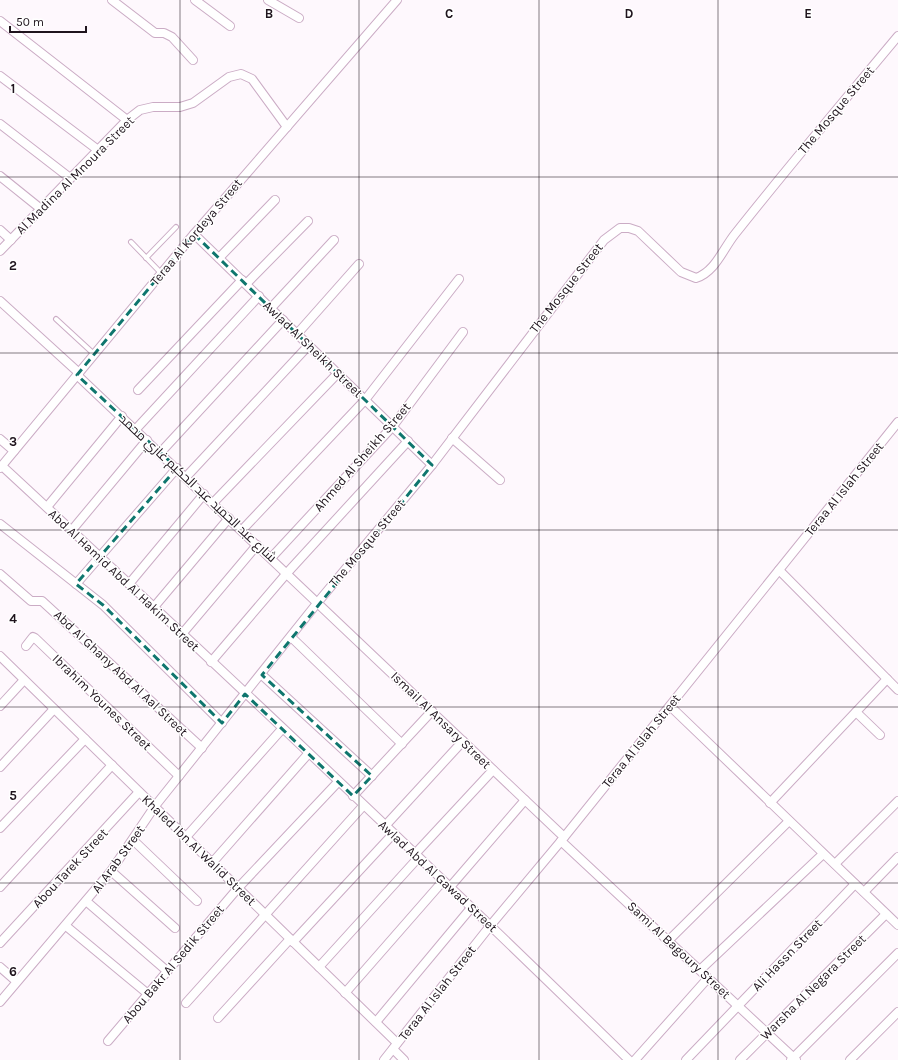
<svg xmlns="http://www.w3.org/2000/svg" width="898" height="1060" font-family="Karla,Cairo,sans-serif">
<rect width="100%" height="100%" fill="#fef8fd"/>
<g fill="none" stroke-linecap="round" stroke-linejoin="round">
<defs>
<g id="lane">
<path d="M131,242l30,31"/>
<path d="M146,258l30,-31"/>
<path d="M56,319l38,35"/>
</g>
<g id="street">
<path d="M112,0l43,33h9l8,4 21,23"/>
<path d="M195,0l35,26"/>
<path d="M268,0l31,18"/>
<path d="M0,21l127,99"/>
<path d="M0,76l98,74"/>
<path d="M0,124l70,54"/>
<path d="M0,176l41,33"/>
<path d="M0,230l11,10"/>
<path d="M194,234l238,231"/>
<path d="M0,251l127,-131 13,-10 13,-3h27l13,-4 36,-26 12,-3 11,5 35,48"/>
<path d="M219,258l56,-58"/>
<path d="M246,284l62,-63"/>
<path d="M0,301l79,72"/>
<path d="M271,308l63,-68"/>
<path d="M297,334l62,-70"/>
<path d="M77,375l487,462"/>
<path d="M138,390l104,-110"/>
<path d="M136,429l123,-133"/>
<path d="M452,438l48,42"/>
<path d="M0,439l14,12"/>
<path d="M160,453l123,-133"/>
<path d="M2,466c211,195 421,393 627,594"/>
<path d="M0,468l194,-234 203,-234"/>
<path d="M186,477l123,-132"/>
<path d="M213,503l125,-130"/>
<path d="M47,507l75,-91"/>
<path d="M0,524l103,81 119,118"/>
<path d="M72,530l75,-90"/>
<path d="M242,530l123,-130 94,-121"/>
<path d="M271,558l122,-132 70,-94"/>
<path d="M779,570l119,120"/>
<path d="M0,574l31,27h11l160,147"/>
<path d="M76,584l101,-116"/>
<path d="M129,584l75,-90"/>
<path d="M154,607l75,-89"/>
<path d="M182,634l75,-89"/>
<path d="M291,637l111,107"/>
<path d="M26,646l7,-9 2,1 144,138"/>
<path d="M0,656l397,387"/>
<path d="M211,662l76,-89 121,-132"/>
<path d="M262,675l110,101"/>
<path d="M0,706l24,-26"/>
<path d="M670,706l228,219"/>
<path d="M856,712l24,23"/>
<path d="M0,767l54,-58"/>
<path d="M353,796l79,-85"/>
<path d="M770,803l117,-124"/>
<path d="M385,826l78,-85"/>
<path d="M0,828l85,-89"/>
<path d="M186,837l96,-108"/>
<path d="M133,840l64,61"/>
<path d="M561,841l235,219"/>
<path d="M415,854l78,-84"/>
<path d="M212,863l96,-109"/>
<path d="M835,864l63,-63"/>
<path d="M111,871l64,57"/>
<path d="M0,887l112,-122"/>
<path d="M450,887l75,-87"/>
<path d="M864,892l34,-35"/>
<path d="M86,901l81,70"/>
<path d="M66,926l82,68"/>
<path d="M668,941l121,-120"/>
<path d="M293,942l100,-108"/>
<path d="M0,943l139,-151"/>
<path d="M0,967l16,14"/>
<path d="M319,967l99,-109"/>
<path d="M700,970l123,-116"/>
<path d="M345,993l98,-112"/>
<path d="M0,1002l111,-131 44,-65 163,-204 114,-137 172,-225 16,-12h9l9,3 43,41 15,6c19,-6 27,-29 39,-44 53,-67 108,-132 163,-198"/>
<path d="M186,1003l177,-197"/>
<path d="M218,1018l72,-79"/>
<path d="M376,1022l95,-114"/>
<path d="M108,1041l130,-153 100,-106"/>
<path d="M393,1049l11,11"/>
<path d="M384,1060l106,-134 71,-85 337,-419"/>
<path d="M635,1060l73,-82"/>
<path d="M686,1060l169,-176"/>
<path d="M740,1060l146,-146"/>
<path d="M791,1060l107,-107"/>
<path d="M850,1060l48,-48"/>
</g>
</defs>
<use href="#lane" stroke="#cbacc5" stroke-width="6"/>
<use href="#street" stroke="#cbacc5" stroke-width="10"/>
<use href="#lane" stroke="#fff" stroke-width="4"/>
<use href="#street" stroke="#fff" stroke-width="8"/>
</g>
<path fill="none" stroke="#0f766e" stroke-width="3" stroke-dasharray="8 5" stroke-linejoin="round" d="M194,234l238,231 -170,210 110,101 -19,20 -108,-102 -23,29 -119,-118 -27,-21 101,-116 -100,-93z"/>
<path fill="none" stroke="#1f141d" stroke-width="1" stroke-opacity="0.55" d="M180,0v1060M359,0v1060M539,0v1060M718,0v1060M0,177h898M0,353h898M0,530h898M0,707h898M0,883h898"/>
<g text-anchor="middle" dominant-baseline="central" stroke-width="3" stroke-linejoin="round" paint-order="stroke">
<g font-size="13" fill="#1f141d" stroke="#fff">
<text transform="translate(836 110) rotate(-50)">The Mosque Street</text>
<text transform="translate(75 175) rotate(-45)">Al Madina Al Mnoura Street</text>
<text transform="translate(196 232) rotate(-50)">Teraa Al Kordeya Street</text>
<text transform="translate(566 288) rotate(-52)">The Mosque Street</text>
<text transform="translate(313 349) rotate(44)">Awlad Al Sheikh Street</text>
<text transform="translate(362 457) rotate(-49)">Ahmed Al Sheikh Street</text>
<text transform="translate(198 488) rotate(43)">شارع عبد الحميد عبد الحكيم غازي محمد</text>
<text transform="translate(844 489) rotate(-51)">Teraa Al Islah Street</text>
<text transform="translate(367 543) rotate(-50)">The Mosque Street</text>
<text transform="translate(124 580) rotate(43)">Abd Al Hamid Abd Al Hakim Street</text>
<text transform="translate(121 673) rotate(43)">Abd Al Ghany Abd Al Aal Street</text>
<text transform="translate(102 702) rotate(44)">Ibrahim Younes Street</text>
<text transform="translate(441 720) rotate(44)">Ismail Al Ansary Street</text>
<text transform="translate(641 741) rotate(-51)">Teraa Al Islah Street</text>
<text transform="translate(199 850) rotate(44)">Khaled Ibn Al Walid Street</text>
<text transform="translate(118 859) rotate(-54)">Al Arab Street</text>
<text transform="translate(70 868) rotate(-47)">Abou Tarek Street</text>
<text transform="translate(438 876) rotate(43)">Awlad Abd Al Gawad Street</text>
<text transform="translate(679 950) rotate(43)">Sami Al Bagoury Street</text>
<text transform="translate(787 955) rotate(-46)">Ali Hassn Street</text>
<text transform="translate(173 964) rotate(-50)">Abou Bakr Al Sedik Street</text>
<text transform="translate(813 987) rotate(-45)">Warsha Al Negara Street</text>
<text transform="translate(437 993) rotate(-52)">Teraa Al Islah Street</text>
</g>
</g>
<g font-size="13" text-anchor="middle" font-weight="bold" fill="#1f141d" stroke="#fff" stroke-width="3" stroke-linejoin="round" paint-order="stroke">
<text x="269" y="18">B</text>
<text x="449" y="18">C</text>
<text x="629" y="18">D</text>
<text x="808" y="18">E</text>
<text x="13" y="93">1</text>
<text x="13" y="270">2</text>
<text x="13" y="446">3</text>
<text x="13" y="623">4</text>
<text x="13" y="800">5</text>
<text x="13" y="976">6</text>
</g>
<path d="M10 26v6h76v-6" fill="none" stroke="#1f141d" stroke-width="2"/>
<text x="16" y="26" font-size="12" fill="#1f141d" stroke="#ffffff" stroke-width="3" paint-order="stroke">50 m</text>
</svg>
